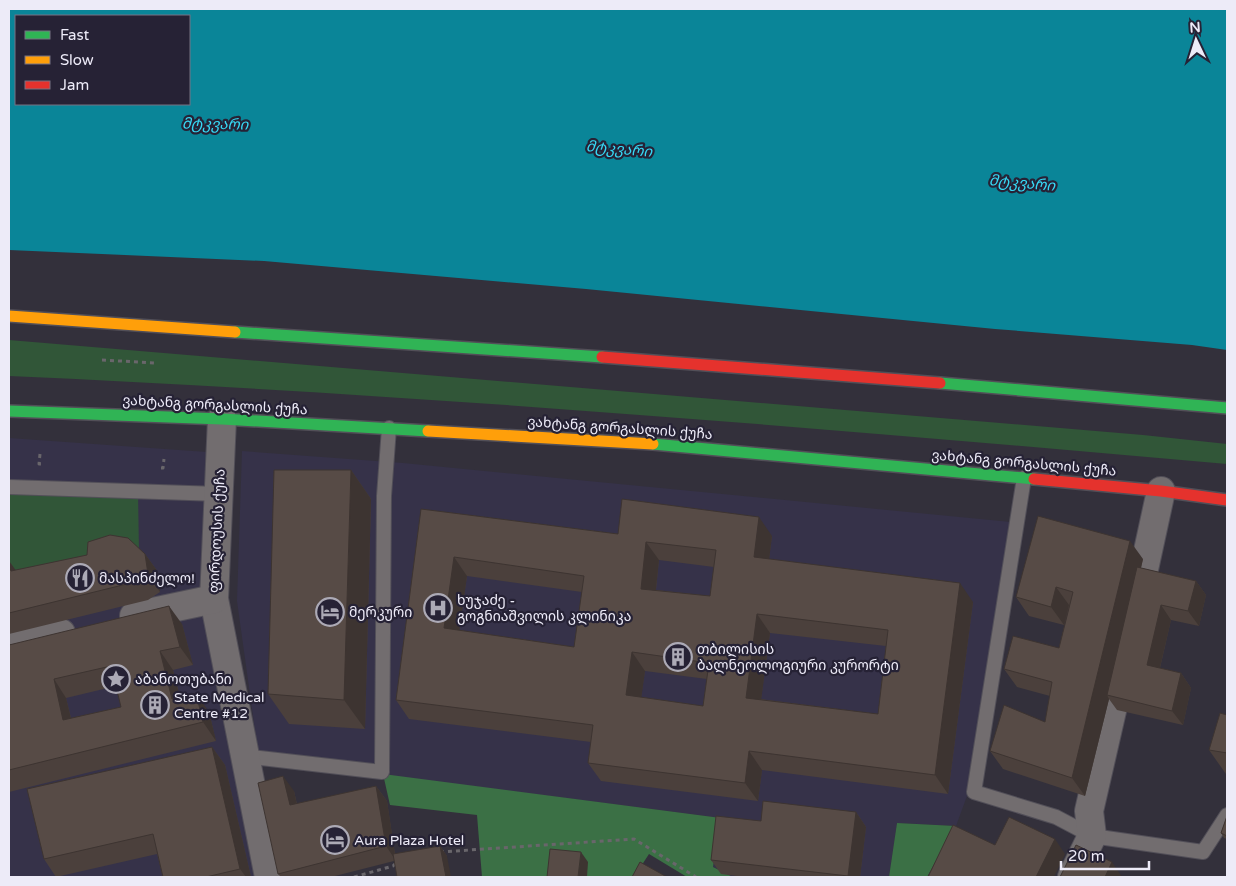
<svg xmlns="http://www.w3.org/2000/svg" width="1236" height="886" font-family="'Varela Round','Noto Sans Georgian',sans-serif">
<rect width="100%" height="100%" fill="#33303b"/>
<g fill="#363249">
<path d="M9,438l198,14 58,425h-256z"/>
<path d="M242,451l161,12 608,59 -44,274 -11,30 -59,-3 -8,54h-156l-20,-10 8,-49 -462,-59 -22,-158z"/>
</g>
<g fill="#315638">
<path d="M9,340l1134,95 84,9v20c-405,-36 -812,-70 -1218,-88z"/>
<path d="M138,492l1,59 -48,14 -82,6v-77z"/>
</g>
<g fill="#3b7045">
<path d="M383,774l338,44 -8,49 20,10h-46l-38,-23 -15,23h-152l-5,-62 -87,-10z"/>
<path d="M897,823l59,3 -29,51h-38z"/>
</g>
<path fill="#0a8598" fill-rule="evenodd" d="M9,9h1218v341l-35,-5 -197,-16 -409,-40 -322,-28 -255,-11zM16,16h173v88h-173z"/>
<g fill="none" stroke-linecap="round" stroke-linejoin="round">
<defs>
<g id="lane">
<path d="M1024,478l-50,314 82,25 36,19 111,16 24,-37"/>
<path d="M9,487l210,7"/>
<path d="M243,756l139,16 2,-276 5,-68"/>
</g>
<g id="street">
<path d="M222,419l-8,180 55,278"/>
<path d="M1136,606l25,-115"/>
<path d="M134,616l80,-17"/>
<path d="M9,645l52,-12"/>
<path d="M1072,877l20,-41 -3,-25 33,-144"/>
</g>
<g id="fast">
<path d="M235,332l367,25"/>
<path d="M940,383l287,25"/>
<path d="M9,411l213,8 206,12"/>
<path d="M653,444l381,35"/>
</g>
<g id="slow">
<path d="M9,316l226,16"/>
<path d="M428,431l225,13"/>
</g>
<g id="jam">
<path d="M602,357l338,26"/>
<path d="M1034,479l127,12 66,9"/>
</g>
</defs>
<use href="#lane" stroke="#524f58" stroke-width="16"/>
<use href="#street" stroke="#524f58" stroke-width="30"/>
<use href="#fast" stroke="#524f58" stroke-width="14"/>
<use href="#slow" stroke="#524f58" stroke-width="14"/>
<use href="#jam" stroke="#524f58" stroke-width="14"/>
<g stroke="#69666b" stroke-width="3" stroke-dasharray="4 4" stroke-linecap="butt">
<path d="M102,360l54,3"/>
<path d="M40,454l-1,10h3"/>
<path d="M161,468h2l1,-9"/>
<path d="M440,852l194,-13 62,38"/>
<path d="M354,877l39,-11 4,-4"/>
</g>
<use href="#lane" stroke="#726d6f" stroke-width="14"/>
<use href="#street" stroke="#726d6f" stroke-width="28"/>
<use href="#fast" stroke="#30b455" stroke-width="11"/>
<use href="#slow" stroke="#ff9f0a" stroke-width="11"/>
<use href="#jam" stroke="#e5322d" stroke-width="11"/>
</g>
<g fill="#4b403c" fill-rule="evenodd">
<path d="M351,470l20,29 -6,230 -76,-5 -21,-30z"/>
<path d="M421,509l197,25 154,2 -3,23 204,43 -25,192 -186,-24 -4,31 -157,-20 -13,-18 3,-21 -182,-23 -13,-19zM659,560l55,7 -4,29 -54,-6zM467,576l115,16 -8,55 -115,-17zM770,633l116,13 -8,68 -117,-15zM645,671l62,8 -4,27 -62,-9z"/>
<path d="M145,554l13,18 2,20 -12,8 -139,34v-73l6,9z"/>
<path d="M1143,559l-2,9 55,13 10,14 -7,31 -28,-6 -11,48 21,5 10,15 -8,37 -66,-15 -8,-11 -24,97 -82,-27 -13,-18 55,-29 5,-26 -33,-9 -13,-18 55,-21 10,-42 -5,19 -35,-9 -13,-19z"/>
<path d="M182,624l11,41 -20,5 7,27 29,15 7,29 -207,51v-147zM116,686l5,21 -50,11 -5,-20z"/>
<path d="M1227,715v59h-1l-17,-24z"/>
<path d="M212,747l13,18 26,112h-88l-6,-23 -101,23 -12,-18z"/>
<path d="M376,786l11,15 8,53 45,-8 7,10 -53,5 -63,16h-50l-3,-3 16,-83 3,13z"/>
<path d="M856,812l10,15 -6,50h-116l-23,-3 -10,-14 50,-39z"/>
<path d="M1227,816v23l-3,-1 -3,-5z"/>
</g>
<g fill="#3d3431">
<path d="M351,470l20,29 -6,230 -21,-29z"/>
<path d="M759,517l13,19 -5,40 -13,-19z"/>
<path d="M1130,541l13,18 -33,137 -3,-1 2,4 -24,97 -13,-18z"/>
<path d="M646,542l13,18 -5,47 -13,-18z"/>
<path d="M145,554l13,18 2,20 -12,-18z"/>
<path d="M454,557l13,19 -10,71 -13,-19z"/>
<path d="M9,561l11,15 -9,-5 -2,-6z"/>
<path d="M1196,581l10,14 -7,31 -11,-15z"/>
<path d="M960,583l13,19 -25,192 -13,-19z"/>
<path d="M1056,587l13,18 -5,20 -13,-18z"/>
<path d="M1161,605l10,15 -14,60 -10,-15z"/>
<path d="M169,606l13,18 11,41 -13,-18z"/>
<path d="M757,614l13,19 -11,83 -13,-18z"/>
<path d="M160,651l13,19 12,48 -13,-19z"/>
<path d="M632,652l13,19 -6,43 -13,-19z"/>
<path d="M1181,673l10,15 -8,37 -11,-14z"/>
<path d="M54,679l12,19 10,41 -13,-19z"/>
<path d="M196,693l13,19 7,29 -13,-19z"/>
<path d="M212,747l13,18 26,112h-5l-6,-8z"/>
<path d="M749,751l13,19 -4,31 -13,-18z"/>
<path d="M283,776l11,15 6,29 -10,-15z"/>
<path d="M376,786l11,15 9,60 -10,-15z"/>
<path d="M856,812l10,15 -6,50h-11l-1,-1z"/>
<path d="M1055,839l10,15 -11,23h-18z"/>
<path d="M440,846l7,10 4,21h-5z"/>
<path d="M581,852l7,10 -1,15h-9z"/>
<path d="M1112,862l10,15h-17z"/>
</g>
<g fill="#574b46" stroke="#3d3431" fill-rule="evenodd">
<path d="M274,470h77l-7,230 -76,-6z"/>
<path d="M622,499l137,18 -5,40 206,26 -25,192 -186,-24 -4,32 -157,-20 5,-38 -197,-25 25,-191 197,25zM646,542l70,8 -6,46 -69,-7zM454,557l130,19 -10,71 -130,-19zM757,614l131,16 -10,84 -132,-16zM632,652l77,11 -6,43 -77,-11z"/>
<path d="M1038,516l92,25 -58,237 -82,-27 14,-46 41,17 7,-40 -48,-13 9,-33 46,12 14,-56 -17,-5 -5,20 -35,-10z"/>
<path d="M110,535l18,3 17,16 3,20 -13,8 -126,31v-48l2,6 76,-16 1,-13z"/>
<path d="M1137,567l59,14 -8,30 -27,-6 -14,60 34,8 -9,38 -65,-16z"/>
<path d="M169,606l11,41 -20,4 12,48 24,-6 7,29 -194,48v-125zM111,666l10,41 -58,13 -9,-41z"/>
<path d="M1220,713l7,2v38l-18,-3z"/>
<path d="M212,747l28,122 -34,8h-43l-10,-43 -109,25 -17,-70z"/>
<path d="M283,776l7,29 86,-19 10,60 -108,28 -20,-91z"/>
<path d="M763,801l93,11 -8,64 -137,-16 5,-44 45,5z"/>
<path d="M1227,816v20l-6,-3z"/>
<path d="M1009,817l46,22 -19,38h-108l25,-52 42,20z"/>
<path d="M1076,845l36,17 -7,15h-45z"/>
<path d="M440,846l6,31h-49l-4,-23z"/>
<path d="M550,849l31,3 -3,25h-31z"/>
<path d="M640,862l27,15h-35z"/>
</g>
<defs>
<symbol id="restaurant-ring" viewBox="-11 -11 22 22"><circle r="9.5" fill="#262235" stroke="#acaab6" stroke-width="1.5"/><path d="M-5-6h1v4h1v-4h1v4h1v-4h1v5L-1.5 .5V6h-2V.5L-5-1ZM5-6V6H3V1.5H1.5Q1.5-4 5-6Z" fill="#acaab6"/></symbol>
<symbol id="hospital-ring" viewBox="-11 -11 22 22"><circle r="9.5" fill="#262235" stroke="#acaab6" stroke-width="1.5"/><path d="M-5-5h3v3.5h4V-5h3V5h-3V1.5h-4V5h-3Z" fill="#acaab6"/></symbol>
<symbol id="hotel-ring" viewBox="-11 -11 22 22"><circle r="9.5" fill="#262235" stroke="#acaab6" stroke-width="1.5"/><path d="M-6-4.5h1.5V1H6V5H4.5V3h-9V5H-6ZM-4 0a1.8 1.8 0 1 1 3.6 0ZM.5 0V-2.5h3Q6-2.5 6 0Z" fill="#acaab6"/></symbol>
<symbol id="building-ring" viewBox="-11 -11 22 22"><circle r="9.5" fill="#262235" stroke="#acaab6" stroke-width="1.5"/><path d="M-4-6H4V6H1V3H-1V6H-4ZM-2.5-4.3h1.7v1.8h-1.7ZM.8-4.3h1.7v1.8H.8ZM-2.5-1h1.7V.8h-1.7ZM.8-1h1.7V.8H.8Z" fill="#acaab6"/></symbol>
<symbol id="sight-ring" viewBox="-11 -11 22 22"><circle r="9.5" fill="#262235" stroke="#acaab6" stroke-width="1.5"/><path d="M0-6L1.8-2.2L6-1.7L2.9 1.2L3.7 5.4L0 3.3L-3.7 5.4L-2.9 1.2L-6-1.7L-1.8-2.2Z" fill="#acaab6"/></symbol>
</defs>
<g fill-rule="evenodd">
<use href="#restaurant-ring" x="64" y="562" width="32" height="32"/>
<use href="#hospital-ring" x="422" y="592" width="32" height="32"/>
<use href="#hotel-ring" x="314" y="596" width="32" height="32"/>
<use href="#building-ring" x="662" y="641" width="32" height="32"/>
<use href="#sight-ring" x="100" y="663" width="32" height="32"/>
<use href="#building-ring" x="139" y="689" width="32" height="32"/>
<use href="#hotel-ring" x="319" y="824" width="32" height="32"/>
</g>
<g text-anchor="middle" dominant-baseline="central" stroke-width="4.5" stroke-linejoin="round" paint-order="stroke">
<g font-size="14" fill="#edebf8" stroke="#262235">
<text transform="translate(215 405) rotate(3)">ვახტანგ გორგასლის ქუჩა</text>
<text transform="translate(620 428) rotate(4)">ვახტანგ გორგასლის ქუჩა</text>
<text transform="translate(1024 463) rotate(5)">ვახტანგ გორგასლის ქუჩა</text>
<text transform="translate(217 531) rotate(-87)">ფირდოუსის ქუჩა</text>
</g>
<g font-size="14" fill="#edebf8" stroke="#262235" text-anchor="start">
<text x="99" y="578">მასპინძელო!</text>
<text x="457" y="600">ხუჯაძე -<tspan x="457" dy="16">გოგნიაშვილის კლინიკა</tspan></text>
<text x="349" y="612">მერკური</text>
<text x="697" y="649">თბილისის<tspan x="697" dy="16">ბალნეოლოგიური კურორტი</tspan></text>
<text x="135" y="679">აბანოთუბანი</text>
<text x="174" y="697">State Medical<tspan x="174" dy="16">Centre #12</tspan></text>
<text x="354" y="840">Aura Plaza Hotel</text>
</g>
<g font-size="15" font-style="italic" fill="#36d9f5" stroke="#262235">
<text transform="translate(215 124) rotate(1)">მტკვარი</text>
<text transform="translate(619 149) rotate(5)">მტკვარი</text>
<text transform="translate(1022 183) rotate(5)">მტკვარი</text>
</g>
</g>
<rect width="1236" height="886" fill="none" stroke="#edebf8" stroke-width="20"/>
<rect x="15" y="15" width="175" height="90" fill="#262235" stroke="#767283"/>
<rect x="25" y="31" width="25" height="8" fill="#30b455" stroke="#767283"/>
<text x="60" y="40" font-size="15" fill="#edebf8">Fast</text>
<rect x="25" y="56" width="25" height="8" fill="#ff9f0a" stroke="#767283"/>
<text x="60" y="65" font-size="15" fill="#edebf8">Slow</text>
<rect x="25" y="81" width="25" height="8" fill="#e5322d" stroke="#767283"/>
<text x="60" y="90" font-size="15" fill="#edebf8">Jam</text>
<g transform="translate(1196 40) rotate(356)" stroke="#262235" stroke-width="4" paint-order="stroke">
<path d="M0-4L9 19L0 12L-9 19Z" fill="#edebf8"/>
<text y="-8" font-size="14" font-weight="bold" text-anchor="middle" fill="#edebf8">N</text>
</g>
<path d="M1061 861v8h88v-8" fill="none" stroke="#edebf8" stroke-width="2.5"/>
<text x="1068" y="861" font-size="15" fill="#edebf8" stroke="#262235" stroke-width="4" paint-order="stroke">20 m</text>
</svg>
